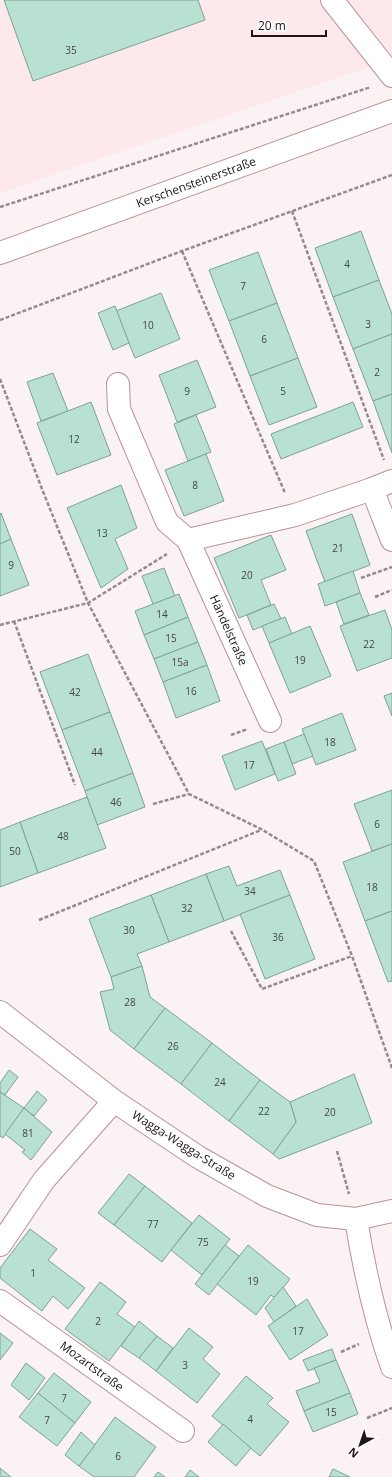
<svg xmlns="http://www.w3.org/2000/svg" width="392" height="1477" font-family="'Open Sans',sans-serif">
<rect width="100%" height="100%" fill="#fbf2f4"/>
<path fill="#fde8eb" d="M0,0h392v59l-392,134z"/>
<g fill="#b8e1d1" stroke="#7ca394">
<path d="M4,0h194l7,20 -172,61z"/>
<path d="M361,231l18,49 -46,17 -18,-49z"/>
<path d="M258,252l19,51 -48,18 -20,-51z"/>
<path d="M379,280l13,34v20l-39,15 -20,-52z"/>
<path d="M161,293l19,46 -45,19 -19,-47z"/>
<path d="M277,303l21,55 -48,18 -21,-55z"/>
<path d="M115,306l14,37 -16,7 -15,-37z"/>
<path d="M392,334v60l-19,7 -20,-52z"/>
<path d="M298,358l19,49 -48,18 -19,-49z"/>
<path d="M197,360l19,47 -39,15 -18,-47z"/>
<path d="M53,373l15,38 -27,10 -14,-39z"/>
<path d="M392,394v59l-19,-52z"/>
<path d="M91,402l20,53 -54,20 -20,-52z"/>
<path d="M353,402l10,25 -82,32 -10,-25z"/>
<path d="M196,415l15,37 -23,9 -14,-37z"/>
<path d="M206,454l18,47 -40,15 -19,-46z"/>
<path d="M121,485l16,43 -22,11 13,30 -27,19 -34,-80z"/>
<path d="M1,513l10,26 -11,5v-30z"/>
<path d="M352,514l18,51 -45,17 -19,-51z"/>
<path d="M271,535l15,35 -25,10 10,25 -32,13 -25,-60z"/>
<path d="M11,539l18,46 -29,11v-52z"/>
<path d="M164,568l11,28 -22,8 -11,-28z"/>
<path d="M353,571l7,22 -35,13 -7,-22z"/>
<path d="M360,593l9,22 -25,9 -8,-22z"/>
<path d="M179,594l9,23 -44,18 -9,-24z"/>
<path d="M274,604l7,15 -28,11 -6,-15z"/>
<path d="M385,610l7,20v28l-35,13 -17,-45z"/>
<path d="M188,617l10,25 -44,17 -10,-24z"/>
<path d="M285,617l7,17 -23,9 -7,-17z"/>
<path d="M310,626l21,50 -41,17 -21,-50z"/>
<path d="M198,642l9,23 -44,17 -9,-23z"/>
<path d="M88,654l22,58 -48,18 -22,-58z"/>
<path d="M207,665l13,36 -44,17 -13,-36z"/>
<path d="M392,693v23l-8,-20z"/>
<path d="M110,712l23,61 -48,18 -23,-61z"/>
<path d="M342,713l14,37 -40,15 -14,-36z"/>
<path d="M304,734l9,22 -21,8 -8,-22z"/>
<path d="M262,741l13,33 -40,16 -13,-34z"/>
<path d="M284,742l12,32 -18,7 -12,-32z"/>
<path d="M133,773l12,34 -48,18 -12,-34z"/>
<path d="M392,790v54l-20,7 -18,-47z"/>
<path d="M87,797l19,51 -68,25 -18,-51z"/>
<path d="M20,822l18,51 -38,14v-57z"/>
<path d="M392,844v67l-27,10 -22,-59z"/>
<path d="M229,866l8,20 43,-16 10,25 -66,26 -18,-47z"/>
<path d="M206,874l18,47 -55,21 -18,-47z"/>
<path d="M151,895l18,47 -32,12 5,12 -31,11 -22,-58z"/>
<path d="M290,895l25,64 -50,20 -25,-65z"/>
<path d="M392,911v70l-4,1 -23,-61z"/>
<path d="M142,966l8,31 15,11 -31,41 -24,-19 -10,-38 14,-3 -3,-12z"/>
<path d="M165,1008l47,35 -31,41 -47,-35z"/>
<path d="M212,1043l48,37 -31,41 -48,-37z"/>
<path d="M9,1070l9,7 -13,18 -5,-3v-9z"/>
<path d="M354,1074l18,49 -93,36 -6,-5 23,-32 -6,-20z"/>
<path d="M260,1080l30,22 6,20 -23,32 -44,-33z"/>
<path d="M37,1091l10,9 -13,16 -10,-8z"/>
<path d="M0,1092l24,16 -21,30 -3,-2z"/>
<path d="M24,1108l28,24 -21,28 -9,-8 3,-2 -20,-16z"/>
<path d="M129,1174l16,12 -31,39 -16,-12z"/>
<path d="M145,1186l47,37 -30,39 -48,-37z"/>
<path d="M199,1215l31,24 -28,36 -31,-25z"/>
<path d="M30,1229l27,20 -9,11 37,28 -17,21 -15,-13 -11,15 -42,-33v-10z"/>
<path d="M225,1245l14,11 -30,39 -14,-11z"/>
<path d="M248,1245l42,34 -15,19 -4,-3 -15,20 -39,-31z"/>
<path d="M100,1282l26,20 -9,12 18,13 -26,34 -44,-32z"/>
<path d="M283,1287l13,19 -22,16 -9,-14z"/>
<path d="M307,1299l21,36 -38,25 -22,-34z"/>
<path d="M139,1321l18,15 -18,22 -18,-12z"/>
<path d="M189,1328l24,19 -10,12 17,15 -23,29 -41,-32z"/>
<path d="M0,1333l13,10 -13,17z"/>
<path d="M157,1336l16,12 -17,23 -17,-13z"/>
<path d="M332,1349l4,11 -28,11 -5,-11z"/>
<path d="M336,1360l14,33 -46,18 -8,-20 24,-9 -6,-14z"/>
<path d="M26,1363l19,15 -16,22 -18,-15z"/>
<path d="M54,1373l37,29 -16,21 -37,-30z"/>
<path d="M246,1376l27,22 -6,6 22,18 -29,34 -48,-40z"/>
<path d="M38,1393l37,30 -18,23 -38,-29z"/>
<path d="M350,1393l8,21 -45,18 -9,-21z"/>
<path d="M115,1417l41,30 -22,30h-40l-15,-11z"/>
<path d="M223,1424l28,24 -15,18 -28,-24z"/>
<path d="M81,1432l14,13 -16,21 -14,-11z"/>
<path d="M0,1468l11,9h-11z"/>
<path d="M333,1469l17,8h-21z"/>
<path d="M190,1470l9,7h-14z"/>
<path d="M158,1472l7,5h-11z"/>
</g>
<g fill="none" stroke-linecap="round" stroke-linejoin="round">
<defs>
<g id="street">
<path d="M332,0l60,76"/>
<path d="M118,384l1,25 48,113 21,18 82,181"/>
<path d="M372,489l20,51"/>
<path d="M188,540l107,-25 77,-26 20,-8"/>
<path d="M0,1012l114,89 84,56 69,39 50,19 39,4 36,-8"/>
<path d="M356,1219c8,50 19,100 36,148"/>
<path d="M0,1245l44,-65 70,-79"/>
<path d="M0,1301l183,130"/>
</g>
<path id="secondary" d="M0,253l392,-142"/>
</defs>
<use href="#street" stroke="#ba9299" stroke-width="24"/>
<use href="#secondary" stroke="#ba9299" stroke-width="24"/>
<g stroke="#968a8d" stroke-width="2.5" stroke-dasharray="4 2" stroke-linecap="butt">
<path d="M0,207l371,-120"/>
<path d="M292,211l92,249"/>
<path d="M182,251l103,242"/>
<path d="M0,320l182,-69 210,-76"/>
<path d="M0,379l42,110 46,114 101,191 72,35 53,32 38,95 40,112"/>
<path d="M361,578l31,-11"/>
<path d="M375,597l17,-7"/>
<path d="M14,621l61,164"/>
<path d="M0,625l88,-22 79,-49"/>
<path d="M231,735l17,-6"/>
<path d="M153,804l36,-10"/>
<path d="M39,920l222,-90"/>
<path d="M231,931l31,58 90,-33"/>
<path d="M337,1151l12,43"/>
<path d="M341,1352l18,-8"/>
<path d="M367,1418l25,-10"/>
</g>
<use href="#street" stroke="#fff" stroke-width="22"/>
<use href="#secondary" stroke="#fff" stroke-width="22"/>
</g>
<g text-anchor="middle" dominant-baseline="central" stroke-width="3" stroke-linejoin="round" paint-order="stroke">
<g font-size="10" fill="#474645">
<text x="71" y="50">35</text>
<text x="347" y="264">4</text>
<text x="243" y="286">7</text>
<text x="368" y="324">3</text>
<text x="148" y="325">10</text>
<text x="264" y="339">6</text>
<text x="377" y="372">2</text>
<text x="187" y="391">9</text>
<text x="283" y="391">5</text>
<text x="74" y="439">12</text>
<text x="195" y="485">8</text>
<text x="102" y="533">13</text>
<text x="338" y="548">21</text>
<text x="11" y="565">9</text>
<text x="247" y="575">20</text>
<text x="162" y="614">14</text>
<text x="171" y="638">15</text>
<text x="369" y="644">22</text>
<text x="300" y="660">19</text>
<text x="180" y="662">15a</text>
<text x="191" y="691">16</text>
<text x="75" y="692">42</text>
<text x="330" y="742">18</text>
<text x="97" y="752">44</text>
<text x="249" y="765">17</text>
<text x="116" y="802">46</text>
<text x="377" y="824">6</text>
<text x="63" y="836">48</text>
<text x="15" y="851">50</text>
<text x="372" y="887">18</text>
<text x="250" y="891">34</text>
<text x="187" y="908">32</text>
<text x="129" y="930">30</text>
<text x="278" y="937">36</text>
<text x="130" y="1002">28</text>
<text x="173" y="1046">26</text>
<text x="220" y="1082">24</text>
<text x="264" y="1111">22</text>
<text x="330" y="1112">20</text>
<text x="28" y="1133">81</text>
<text x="153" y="1224">77</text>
<text x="203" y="1242">75</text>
<text x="33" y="1273">1</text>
<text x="253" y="1281">19</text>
<text x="98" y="1321">2</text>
<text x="298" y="1331">17</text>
<text x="185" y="1365">3</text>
<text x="64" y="1398">7</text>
<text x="331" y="1412">15</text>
<text x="250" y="1419">4</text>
<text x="47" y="1420">7</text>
<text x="118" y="1456">6</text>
</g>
<g font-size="12" fill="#211316" stroke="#fff">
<text transform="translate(196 182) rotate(-20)">Kerschensteinerstraße</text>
<text transform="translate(229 630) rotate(66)">Händelstraße</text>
<text transform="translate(184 1145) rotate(32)">Wagga-Wagga-Straße</text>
<text transform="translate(92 1366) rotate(36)">Mozartstraße</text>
</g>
</g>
<g transform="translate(360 1445) rotate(220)" stroke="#ffffff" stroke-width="3" paint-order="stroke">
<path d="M0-3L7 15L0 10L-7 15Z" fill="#211316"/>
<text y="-6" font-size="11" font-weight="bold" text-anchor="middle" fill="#211316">N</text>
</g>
<path d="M252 30v6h74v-6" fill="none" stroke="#211316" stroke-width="2"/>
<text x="258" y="30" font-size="12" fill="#211316" stroke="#ffffff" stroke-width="3" paint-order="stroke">20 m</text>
</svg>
